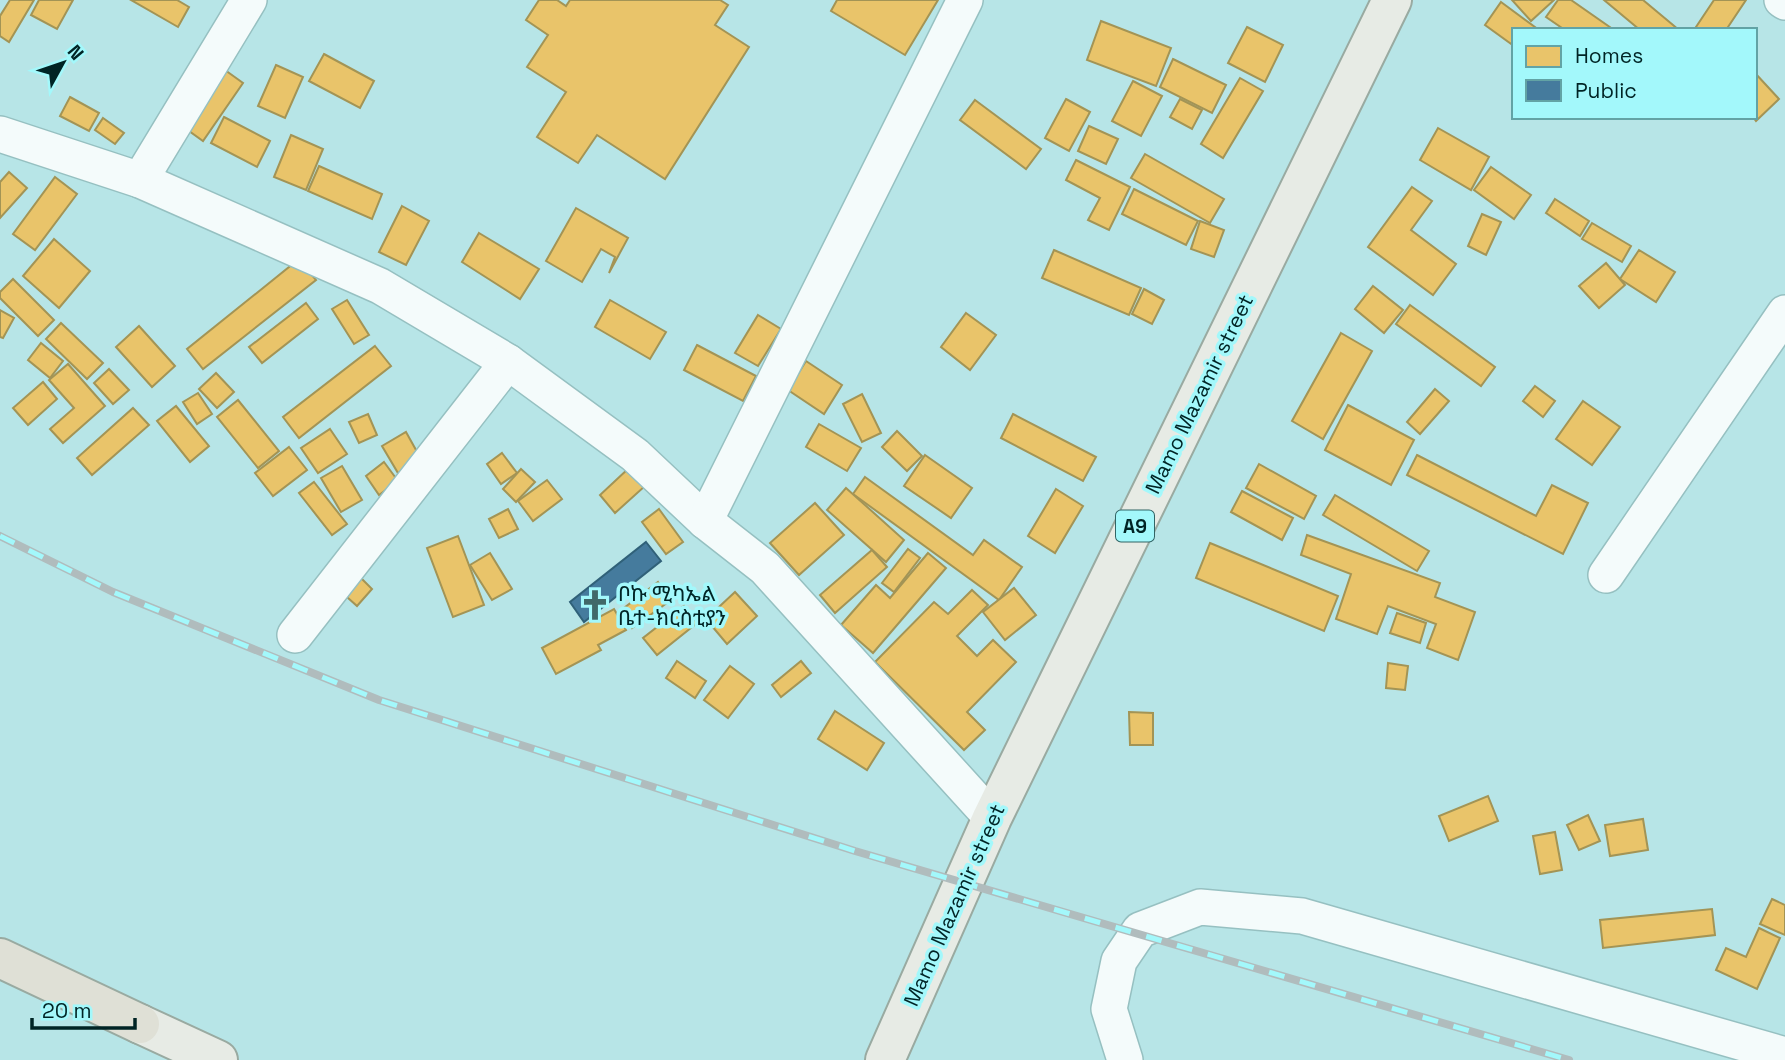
<svg xmlns="http://www.w3.org/2000/svg" width="1785" height="1060" font-family="'Space Grotesk','Noto Sans Ethiopic',sans-serif">
<rect width="100%" height="100%" fill="#b7e5e7"/>
<g fill="#e9c46a" stroke="#a39455" stroke-width="2">
<path d="M10,0h24l-25,42 -9,-6v-20z"/>
<path d="M39,0h34l-16,29 -26,-14z"/>
<path d="M131,0h46l12,7 -11,20z"/>
<path d="M539,0h18l9,6 4,-6h150l8,5 -13,20 34,22 -84,132 -68,-44 -19,28 -41,-26 29,-45 -39,-25 21,-32 -22,-15z"/>
<path d="M837,0h101l-33,55 -74,-44z"/>
<path d="M1512,0h42l-23,21z"/>
<path d="M1558,0h13l43,30h-49l-19,-13z"/>
<path d="M1604,0h39l36,30h-39z"/>
<path d="M1714,0h32l-20,30h-32z"/>
<path d="M1501,2l38,28h-25v16l-29,-21z"/>
<path d="M1101,21l70,27 -15,38 -69,-26z"/>
<path d="M1247,27l36,18 -18,37 -37,-19z"/>
<path d="M324,54l50,27 -14,27 -51,-27z"/>
<path d="M1173,59l53,26 -14,28 -52,-26z"/>
<path d="M218,65l25,18 -40,58 -25,-18z"/>
<path d="M276,65l27,12 -18,41 -27,-12z"/>
<path d="M1755,73l24,26 -23,22 -3,-4h2z"/>
<path d="M1240,78l23,13 -40,67 -22,-14z"/>
<path d="M1133,81l29,15 -21,40 -29,-15z"/>
<path d="M70,97l29,16 -10,18 -29,-15z"/>
<path d="M1066,99l24,13 -21,39 -24,-13z"/>
<path d="M1180,99l22,11 -10,19 -22,-12z"/>
<path d="M975,100l66,49 -15,20 -66,-49z"/>
<path d="M224,117l46,24 -13,26 -46,-24z"/>
<path d="M103,118l21,15 -9,11 -20,-14z"/>
<path d="M1089,126l29,13 -12,25 -28,-13z"/>
<path d="M1438,128l51,29 -18,33 -51,-30z"/>
<path d="M291,135l32,14 -17,41 -32,-13z"/>
<path d="M1145,154l79,45 -14,24 -79,-45z"/>
<path d="M1076,160l54,27 -21,43 -21,-10 12,-22 -34,-18z"/>
<path d="M319,166l63,28 -10,25 -64,-28z"/>
<path d="M1491,167l40,28 -17,24 -40,-29z"/>
<path d="M9,172l18,16 -27,30v-36z"/>
<path d="M55,177l22,17 -42,56 -22,-16z"/>
<path d="M1412,187l20,14 -21,29 45,34 -23,31 -65,-48z"/>
<path d="M1134,189l64,32 -12,24 -64,-31z"/>
<path d="M1555,199l34,22 -9,15 -34,-23z"/>
<path d="M402,206l27,15 -23,44 -27,-13z"/>
<path d="M576,208l52,30 -19,35 6,-16 -14,-8 -19,33 -36,-21z"/>
<path d="M1482,214l19,8 -15,33 -18,-9z"/>
<path d="M1200,221l24,9 -10,27 -23,-8z"/>
<path d="M1592,223l39,23 -9,16 -40,-23z"/>
<path d="M479,233l60,36 -19,30 -58,-37z"/>
<path d="M54,239l36,32 -31,37 -36,-32z"/>
<path d="M1054,250l87,38 -12,27 -87,-37z"/>
<path d="M1639,250l36,22 -19,30 -36,-23z"/>
<path d="M299,259l17,21 -113,89 -16,-20z"/>
<path d="M1606,263l19,22 -26,23 -20,-22z"/>
<path d="M13,279l41,41 -16,16 -38,-38v-6z"/>
<path d="M1373,286l30,24 -19,23 -29,-24z"/>
<path d="M1144,289l20,11 -12,24 -20,-10z"/>
<path d="M347,300l22,35 -15,9 -22,-35z"/>
<path d="M610,300l56,32 -16,27 -55,-32z"/>
<path d="M306,303l12,16 -56,44 -13,-16z"/>
<path d="M1410,305l85,62 -14,19 -85,-62z"/>
<path d="M0,310l14,8 -11,20 -3,-1z"/>
<path d="M966,313l30,22 -26,35 -29,-23z"/>
<path d="M758,315l23,14 -23,37 -23,-13z"/>
<path d="M61,323l42,40 -16,16 -41,-40z"/>
<path d="M139,326l36,40 -23,21 -36,-40z"/>
<path d="M1341,333l31,18 -49,88 -31,-18z"/>
<path d="M41,343l22,18 -13,17 -22,-18z"/>
<path d="M697,345l59,31 -13,25 -59,-31z"/>
<path d="M375,346l16,20 -92,72 -16,-21z"/>
<path d="M806,361l36,24 -18,29 -36,-24z"/>
<path d="M68,364l37,42 -42,37 -13,-14 24,-21 -25,-28z"/>
<path d="M109,369l20,21 -16,14 -19,-21z"/>
<path d="M216,373l18,19 -17,16 -18,-19z"/>
<path d="M43,382l14,17 -29,26 -15,-17z"/>
<path d="M1535,386l20,15 -12,16 -20,-16z"/>
<path d="M1435,389l14,12 -29,33 -13,-12z"/>
<path d="M198,393l14,21 -15,10 -14,-22z"/>
<path d="M862,394l19,39 -19,9 -19,-38z"/>
<path d="M238,400l41,51 -21,17 -41,-51z"/>
<path d="M1583,401l37,26 -28,38 -36,-26z"/>
<path d="M1348,405l66,35 -23,45 -66,-35z"/>
<path d="M176,406l33,40 -19,16 -33,-41z"/>
<path d="M133,408l16,17 -57,50 -15,-17z"/>
<path d="M368,414l9,21 -18,8 -10,-21z"/>
<path d="M1013,414l83,43 -13,24 -82,-43z"/>
<path d="M819,424l42,24 -14,23 -41,-24z"/>
<path d="M330,429l17,25 -29,19 -17,-25z"/>
<path d="M897,431l25,25 -15,15 -25,-24z"/>
<path d="M406,432l15,27 -23,14 -16,-27z"/>
<path d="M289,447l18,23 -34,26 -18,-23z"/>
<path d="M502,453l15,20 -16,11 -14,-20z"/>
<path d="M925,455l47,33 -21,30 -47,-32z"/>
<path d="M1417,455l119,61 16,-31 36,18 -25,51 -156,-79z"/>
<path d="M384,462l14,19 -19,14 -13,-19z"/>
<path d="M1259,464l57,32 -12,23 -58,-31z"/>
<path d="M342,466l20,34 -21,12 -20,-34z"/>
<path d="M629,468l16,18 -30,27 -15,-18z"/>
<path d="M521,469l14,13 -19,20 -13,-13z"/>
<path d="M865,477l108,78 11,-15 38,27 -23,33 -146,-106z"/>
<path d="M547,480l15,19 -29,22 -15,-20z"/>
<path d="M314,482l33,42 -15,11 -33,-42z"/>
<path d="M846,488l58,52 -18,22 -59,-52z"/>
<path d="M1056,489l27,17 -28,47 -27,-17z"/>
<path d="M1242,491l51,27 -11,22 -51,-28z"/>
<path d="M1335,495l94,56 -12,20 -94,-56z"/>
<path d="M815,503l29,32 -45,40 -29,-32z"/>
<path d="M508,509l10,20 -19,9 -10,-19z"/>
<path d="M659,509l24,33 -17,12 -24,-32z"/>
<path d="M1307,535l133,48 -5,14 40,15 -17,48 -31,-12 9,-24 -48,-18 -11,28 -41,-15 15,-45 -50,-19z"/>
<path d="M458,536l26,69 -31,12 -26,-69z"/>
<path d="M1210,543l128,53 -14,35 -128,-53z"/>
<path d="M908,549l12,9 -26,34 -12,-9z"/>
<path d="M872,550l15,17 -52,46 -15,-18z"/>
<path d="M490,553l22,36 -20,11 -22,-35z"/>
<path d="M928,553l18,15 -73,85 -32,-28 35,-40 14,13z"/>
<path d="M355,572l17,17 -15,17 -19,-17z"/>
<path d="M658,582l13,18 -39,28 -12,-17z"/>
<path d="M1014,588l22,27 -31,25 -22,-28z"/>
<path d="M972,590l16,15 -31,31 20,20 16,-16 23,22 -49,50 18,18 -21,20 -89,-88 59,-60 14,12z"/>
<path d="M735,592l22,24 -30,28 -21,-25z"/>
<path d="M684,606l13,17 -40,32 -14,-17z"/>
<path d="M614,609l12,21 -28,15 3,5 -45,24 -14,-26z"/>
<path d="M1397,613l29,10 -6,20 -30,-10z"/>
<path d="M677,661l29,20 -11,17 -29,-20z"/>
<path d="M801,661l10,12 -30,24 -9,-12z"/>
<path d="M1388,663l20,3 -3,24 -19,-2z"/>
<path d="M730,666l24,18 -26,34 -24,-18z"/>
<path d="M835,711l49,32 -17,27 -49,-31z"/>
<path d="M1129,712l24,1v32h-23z"/>
<path d="M1488,796l10,25 -49,20 -10,-25z"/>
<path d="M1588,815l12,26 -21,9 -12,-25z"/>
<path d="M1643,819l5,31 -38,6 -5,-31z"/>
<path d="M1555,832l7,38 -22,4 -7,-38z"/>
<path d="M1772,899l13,6v30l-25,-11z"/>
<path d="M1712,909l3,26 -112,13 -3,-28z"/>
<path d="M1759,928l21,10 -23,51 -41,-19 10,-22 20,9z"/>
</g>
<path fill="#457b9d" stroke="#306179" stroke-width="2" d="M646,542l15,19 -77,61 -14,-20z"/>
<g fill="none" stroke-linecap="round" stroke-linejoin="round">
<defs>
<g id="street">
<path d="M1782,0l3,2"/>
<path d="M0,134l140,46 240,106 128,76 127,93 70,66 60,47 227,250"/>
<path d="M140,180l109,-180"/>
<path d="M705,521l260,-521"/>
<path d="M1606,575l179,-262"/>
<path d="M295,635l213,-273"/>
<path d="M1125,1060l-16,-51 10,-48 21,-31 60,-23 102,9 483,139"/>
</g>
<g id="primary">
<path d="M140,1024l78,36"/>
<path d="M885,1060l107,-242 400,-818"/>
</g>
<path id="highway" d="M0,958l140,66"/>
</defs>
<use href="#street" stroke="#96c0c1" stroke-width="38"/>
<use href="#primary" stroke="#99aaa1" stroke-width="42"/>
<use href="#highway" stroke="#99aaa1" stroke-width="42"/>
<use href="#street" stroke="#f4fbfb" stroke-width="35"/>
<use href="#primary" stroke="#e7ebe5" stroke-width="38"/>
<use href="#highway" stroke="#dfe0d6" stroke-width="38"/>
<defs>
<path id="rail" d="M0,536l113,56 266,108 476,151 714,209"/>
</defs>
<use href="#rail" stroke="#b0bcbd" stroke-width="8"/>
<use href="#rail" stroke="#a3f8fb" stroke-width="5" stroke-dasharray="16" stroke-linecap="butt"/>
</g>
<defs>
<symbol id="church-bare" viewBox="-9 -9 18 18"><path d="M-1.2-6h2.4v3.5h3.3v2.4h-3.3V6h-2.4V-.1h-3.3v-2.4h3.3Z" fill="#406869" stroke="#a3f8fb" stroke-width="2.5" paint-order="stroke"/></symbol>
</defs>
<g fill-rule="evenodd">
<use href="#church-bare" x="573" y="583" width="44" height="44"/>
</g>
<g text-anchor="middle" dominant-baseline="central" stroke-width="7" stroke-linejoin="round" paint-order="stroke">
<rect fill="#a3f8fb" stroke="#316465" stroke-width="2" x="1116" y="510.5" width="38" height="31" rx="5"/>
<g font-size="19" font-weight="bold" fill="#002425">
<text x="1135" y="526">A9</text>
</g>
<g font-size="21" fill="#002425" stroke="#a3f8fb">
<text transform="translate(1199 394) rotate(-64)">Mamo Mazamir street</text>
<text transform="translate(954 905) rotate(-66)">Mamo Mazamir street</text>
</g>
<g font-size="21" fill="#002425" stroke="#a3f8fb" text-anchor="start">
<text x="618" y="593">ቦኩ ሚካኤል<tspan x="618" dy="24">ቤተ-ክርስቲያን</tspan></text>
</g>
</g>
<rect x="1512" y="28" width="245" height="91" fill="#a3f8fb" stroke="#62a3a5" stroke-width="2"/>
<rect x="1526" y="46" width="35" height="21" fill="#e9c46a" stroke="#62a3a5" stroke-width="2"/>
<text x="1575" y="63" font-size="21" fill="#002425">Homes</text>
<rect x="1526" y="80" width="35" height="21" fill="#457b9d" stroke="#62a3a5" stroke-width="2"/>
<text x="1575" y="98" font-size="21" fill="#002425">Public</text>
<g transform="translate(63 63) rotate(50)" stroke="#a3f8fb" stroke-width="5" paint-order="stroke">
<path d="M0-5L12 26L0 18L-12 26Z" fill="#002425"/>
<text y="-10" font-size="19" font-weight="bold" text-anchor="middle" fill="#002425">N</text>
</g>
<path d="M32 1018v10h103v-10" fill="none" stroke="#002425" stroke-width="3.5"/>
<text x="42" y="1018" font-size="21" fill="#002425" stroke="#a3f8fb" stroke-width="5" paint-order="stroke">20 m</text>
</svg>
